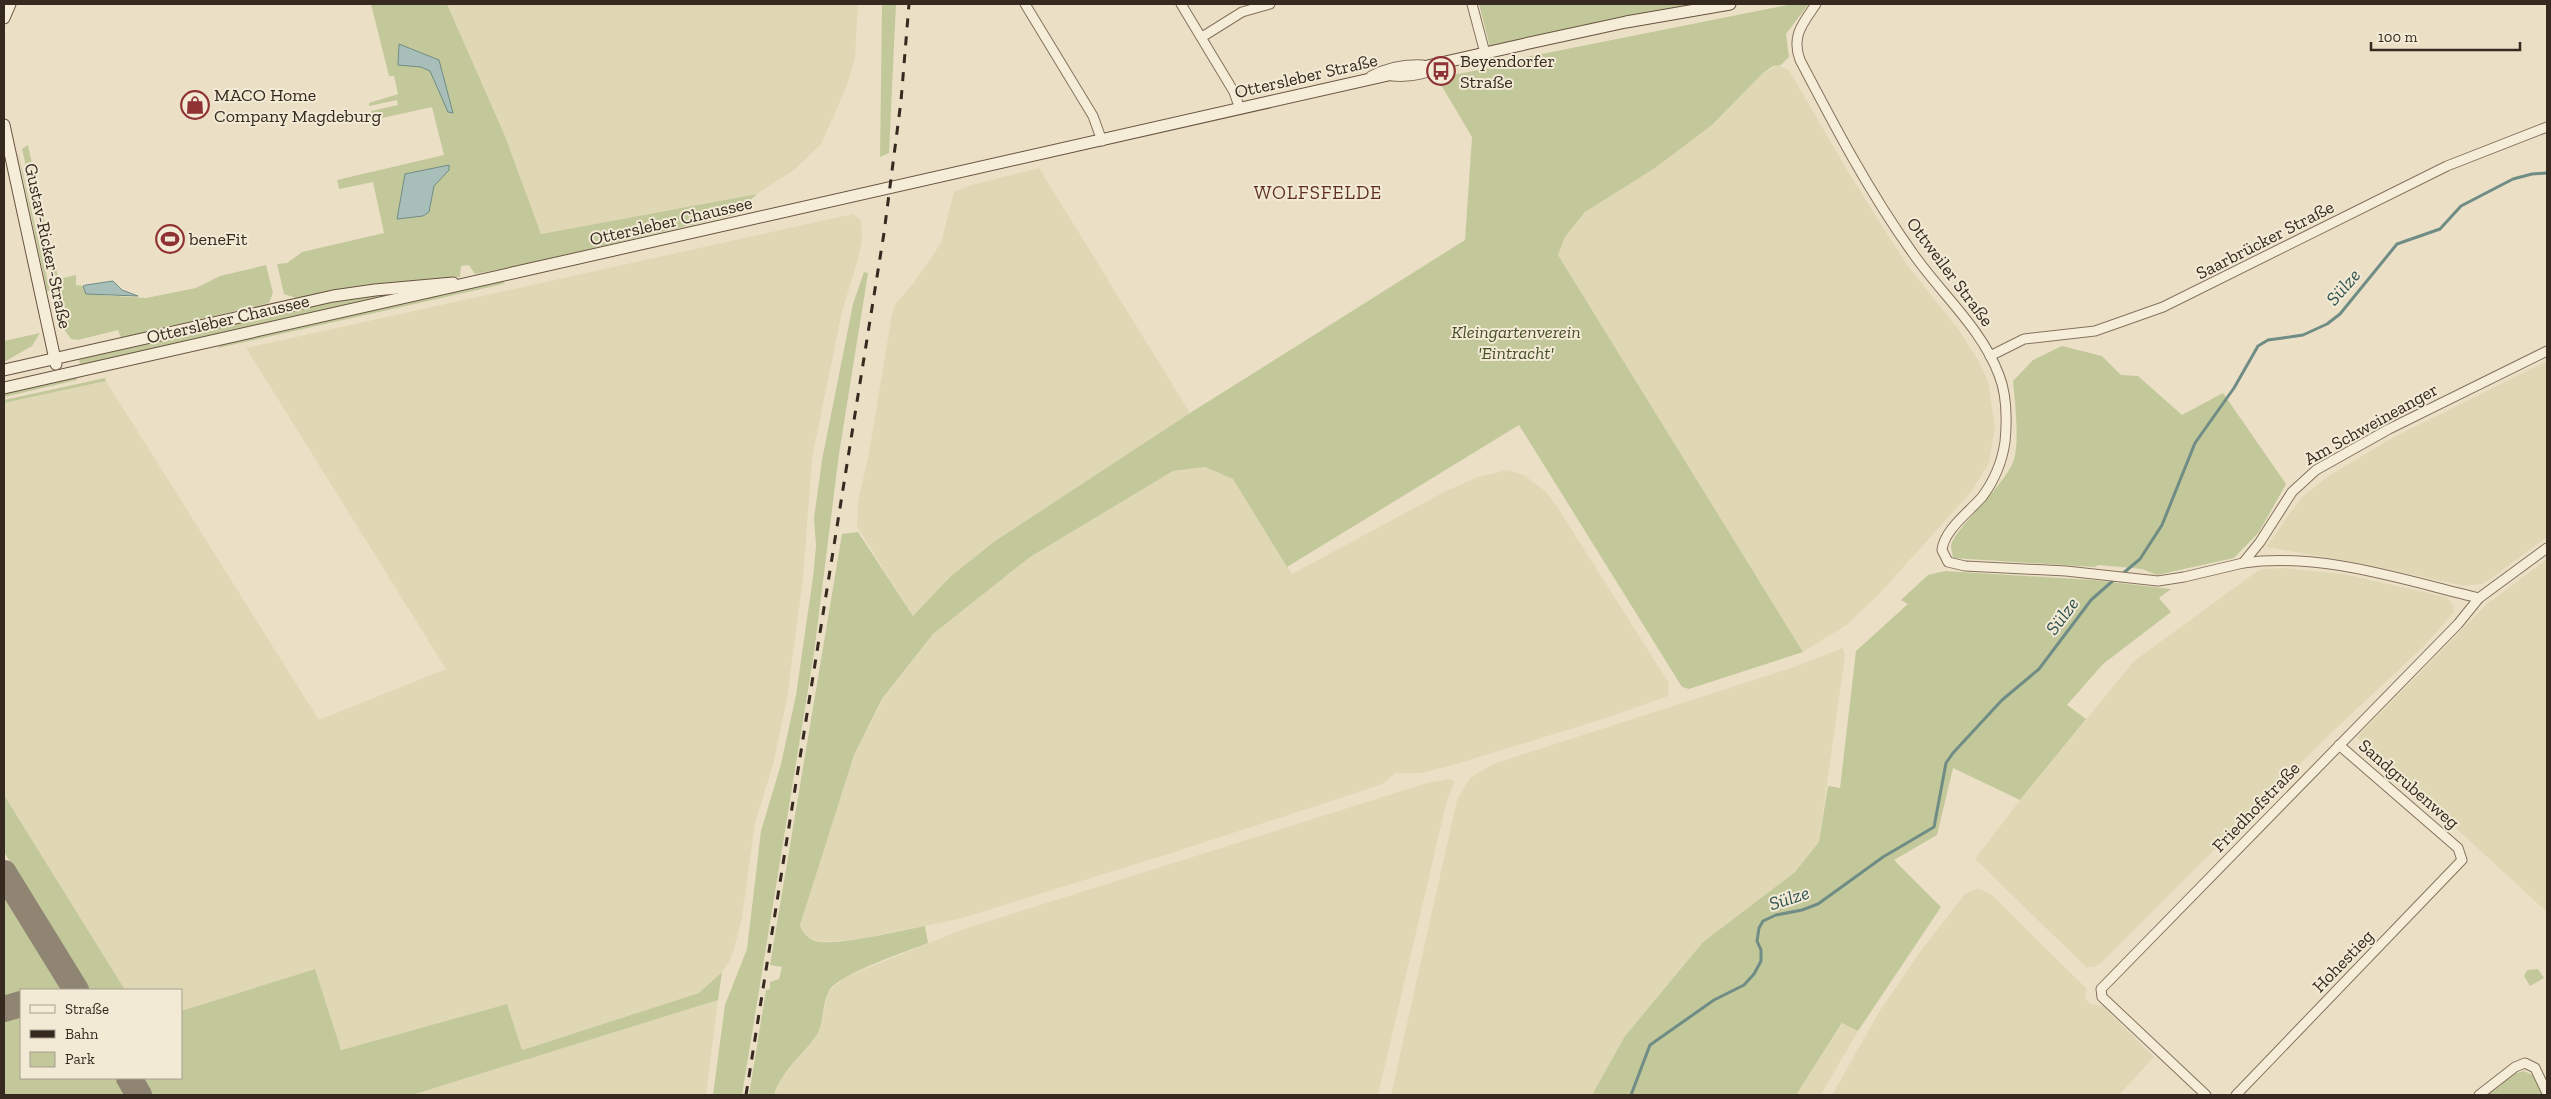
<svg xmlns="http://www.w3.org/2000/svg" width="2551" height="1099" font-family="'Zilla Slab',serif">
<rect width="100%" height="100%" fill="#ebe0c6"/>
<g fill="#e0d8b4">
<path d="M447,4h411l-3,54 -9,30 -25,56 -27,26 -37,24 -216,40 -36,-98z"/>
<path d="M1778,65l11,5 61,105 57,90 52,65 19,30 10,21 7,46 -6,36 -18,29 -90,100 -33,32 -45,28 -245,-397 7,-18 20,-25 70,-44 57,-43 51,-52z"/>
<path d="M1039,168l151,245 -195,128 -45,36 -37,39 -56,-89 1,-26 11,-48 23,-140 4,-10 17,-19 28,-41 13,-51 14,-6z"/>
<path d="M853,214l8,6 1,19 -4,20 -16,53 -30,146 -9,121 -16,120 -13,62 -19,63 -13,93 -7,29 -5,14 -8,12 -23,21 -178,57 -14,-46 -167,46 -26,-81 -133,42v-21h-56l-121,-195v-392l102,-22 213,339 127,-51 -200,-321z"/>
<path d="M2547,361v176l-58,43 -7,4 -18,2 -105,-23 -93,-16 35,-49 29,-23 64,-38z"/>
<path d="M1205,467l28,12 59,95 152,-82 34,-15 29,-7 17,5 21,16 11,14 113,178 -1,13 -65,23 -150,46 -32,8h-25l-14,11 -17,6 -203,66 -203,63 -100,20 -39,3 -13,-5 -6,-9 -1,-7 54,-166 29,-56 50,-65 97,-77 143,-86z"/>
<path d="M2547,559v353l-190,-175 130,-133z"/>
<path d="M2284,568l60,6 102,23 7,7 1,8 -31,35 -94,88 -228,228 -7,4h-8l-111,-108 45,-59 114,-139 122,-89 6,-3z"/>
<path d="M1843,648l2,7 -26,187 -25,31 -91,69 -78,94 -33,59h-201l66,-295 13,-22 23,-14 298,-96z"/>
<path d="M1450,779l5,3 -8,18 -69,295h-604l8,-19 33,-38 7,-18 6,-28 17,-15 119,-48 463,-146z"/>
<path d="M1978,888l14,7 95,94 -2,9 6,6 12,2 51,51 -35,38h-287l47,-83 43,-63 43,-55z"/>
<path d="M718,1000l-12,95h-294z"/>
<path d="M1843,1023l15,8 -37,64h-25z"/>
</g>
<g fill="#c3c89b">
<path d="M371,4h76l58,132 36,98 216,-40 -23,21 -217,51 -42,8 -6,-9 -8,1 -1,11 -126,14 -38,7 -12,-4 -7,-30 10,-1 15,-11 82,-19 -11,-51 -34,7 -2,-9 107,-25 -12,-48 -59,13 -2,-9 27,-6 -1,-5 -28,6v-3l29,-9 -4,-18h-5z"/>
<path d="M882,4h14l-7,149 -9,4z"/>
<path d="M1479,4h223l-212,43z"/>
<path d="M1793,4l15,1 -22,29 3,23 -8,8 -8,1 -10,7 -51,52 -57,43 -70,44 -20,25 -7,18 245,397 -114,37 -7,-2 -163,-262 -232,142 -54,-88 -28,-12 -32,4 -143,86 -97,77 -51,65 -28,56 -54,170c2,7 7,13 15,16 18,6 89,-11 110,-15l3,17c-20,8 -90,31 -99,48 -8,15 -4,34 -15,48 -15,19 -33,33 -40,56h-25l17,-105 4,-1v-7l9,-3 3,-12 -12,-2 72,-431 16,-2 55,84 37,-39 45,-36 195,-128 275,-173 7,-103 -35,-59 67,-13 7,-5z"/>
<path d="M28,145l23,107 8,27 17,-4v10l7,1 3,8 60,4 50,-10 24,-12 46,-11 7,28 -4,10 -148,35 -3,-8 -40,10 -7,-1 -8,-11 -41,-179z"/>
<path d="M18,154l1,2 31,135h-3z"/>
<path d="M864,272l4,1 -29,181 -25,199 -72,442h-29l12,-90 22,-56 14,-118 20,-67 15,-69 17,-118 3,-31 -2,-28 8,-58 31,-156z"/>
<path d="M502,281l3,2 -6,2 -281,63 3,-4z"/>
<path d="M420,289l-340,76 -1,-7 240,-54z"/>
<path d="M40,333l-8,13 -28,16v-21z"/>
<path d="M2062,346l40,10 19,19 17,1 44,39 41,-22 63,91 -27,48 -25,26 -77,17 -15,-6 -43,-4 -5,2 -141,-9c0,-3 -2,-8 -2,-12 2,-16 53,-60 62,-84 7,-16 2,-62 0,-81l20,-21z"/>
<path d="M76,376l1,4 -73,17v-4z"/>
<path d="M105,378l1,3 -102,22v-3z"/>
<path d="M1945,571l148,9 78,9 -12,9 12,14 -68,52 -36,41 19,14 -66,81 -67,-32 -16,67 -43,25 47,47 -83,124 -16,-8 -46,72h-204l33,-59 78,-94 91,-69 25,-31 9,-56 12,2 16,-137 52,-47 -7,-4 27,-25z"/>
<path d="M4,795l121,195h-37l-84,-138z"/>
<path d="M4,895l57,95h-40v88h94l10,17h-121z"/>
<path d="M315,969l26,81 166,-46 15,46 177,-57 23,-21 -4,28 -306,95h-259l-11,-17h39v-67z"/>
<path d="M2538,969l6,9 -14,8 -6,-10 3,-6z"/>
<path d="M2524,1071l11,5 9,19h-58l27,-21z"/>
</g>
<g fill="#a7bfb8" stroke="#6f8c85">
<path d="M399,44l40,16 14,53 -5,-1 -18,-41 -9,-4 -23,-2z"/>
<path d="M449,165v5l-15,16 -5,26 -6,4 -26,3 8,-45z"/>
<path d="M113,281l9,9 16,6 -52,-2 -3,-8 3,-1z"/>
</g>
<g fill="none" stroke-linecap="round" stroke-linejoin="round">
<g stroke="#6f8c85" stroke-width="3">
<path d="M2121,575l19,-16 22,-34 33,-82 39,-55 24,-42 10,-6 35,-5 24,-11 13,-10 57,-70 43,-15 21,-23 52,-27 19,-5 15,-1"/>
<path d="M1631,1095l19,-50 64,-45 30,-15 10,-11 7,-13v-11l-4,-9 2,-13 4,-7 13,-6 26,-5 16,-6 65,-47 51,-30 12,-64 7,-10 49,-53 37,-31 52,-69 25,-22"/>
</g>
<g stroke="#908573" stroke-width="26">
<path d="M4,873l72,117"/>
<path d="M4,1009l17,-5"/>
<path d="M129,1078l10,17"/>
</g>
<defs>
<g id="street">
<path d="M1025,4l68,112 9,25"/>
<path d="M1181,4l53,88 6,17"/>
<path d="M1472,4l13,49"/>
<path d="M1816,4c-13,19 -25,32 -16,56 34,65 69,132 112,192 28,41 69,75 87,123 8,20 8,46 6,67 -3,20 -11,39 -23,55 -13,15 -38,33 -40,53l6,12 17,4 101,5 92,10 26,-4 59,-14 17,-21 32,-50 24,-22 73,-41 158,-78"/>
<path d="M1202,37l40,-25 28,-8"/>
<path d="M1371,76c17,-9 33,-12 52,-11"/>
<path d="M1392,76c20,2 36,-2 54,-12"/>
<path d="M1990,356l34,-17 71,-8 68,-24 284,-141 100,-39"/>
<path d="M2243,563c79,-11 160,17 236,35"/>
<path d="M2206,1095l-104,-98 -1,-8 357,-365 21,-26 68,-50"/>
<path d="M2236,1095l226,-235 -4,-12 -119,-103"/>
<path d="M2479,1095l36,-28 10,-4 10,5 12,25"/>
</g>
<g id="secondary">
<path d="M4,18l6,-14"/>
<path d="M4,125l52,239"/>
<path d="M4,370l329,-74 42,-6 78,-7"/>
<path d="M4,388l1521,-344 101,-22 104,-18"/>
</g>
</defs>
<use href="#street" stroke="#85725d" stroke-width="11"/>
<use href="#secondary" stroke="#675340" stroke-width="13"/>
<use href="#street" stroke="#f6edd9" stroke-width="9"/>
<use href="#secondary" stroke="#f6edd9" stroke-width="11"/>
<path stroke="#362a20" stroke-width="3" stroke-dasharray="9 9" stroke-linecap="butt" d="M746,1095l138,-862 17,-132 8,-97"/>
</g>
<defs>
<symbol id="bus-ring" viewBox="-11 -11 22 22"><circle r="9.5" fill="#f3ead5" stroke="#8f3233" stroke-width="1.5"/><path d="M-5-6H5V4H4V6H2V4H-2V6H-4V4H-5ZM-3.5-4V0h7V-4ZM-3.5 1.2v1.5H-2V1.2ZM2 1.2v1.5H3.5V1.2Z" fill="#8f3233"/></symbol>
<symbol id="shop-ring" viewBox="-11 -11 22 22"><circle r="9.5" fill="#f3ead5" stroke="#8f3233" stroke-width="1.5"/><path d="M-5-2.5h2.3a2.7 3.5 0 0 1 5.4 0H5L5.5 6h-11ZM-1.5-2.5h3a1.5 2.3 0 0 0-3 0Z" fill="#8f3233"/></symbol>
<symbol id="stadium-ring" viewBox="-11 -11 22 22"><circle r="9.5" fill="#f3ead5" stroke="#8f3233" stroke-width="1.5"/><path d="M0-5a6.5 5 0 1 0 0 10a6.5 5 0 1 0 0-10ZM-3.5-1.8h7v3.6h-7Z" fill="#8f3233"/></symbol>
</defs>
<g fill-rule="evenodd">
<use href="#bus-ring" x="1425" y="55" width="32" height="32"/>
<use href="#shop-ring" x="179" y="89" width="32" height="32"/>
<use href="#stadium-ring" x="154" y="223" width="32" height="32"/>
</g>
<g text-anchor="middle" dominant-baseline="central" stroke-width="4" stroke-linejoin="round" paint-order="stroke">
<g font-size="18" fill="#362a20" stroke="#f3ead5" text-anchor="start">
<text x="1460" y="61">Beyendorfer<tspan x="1460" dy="21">Straße</tspan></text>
<text x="214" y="95">MACO Home<tspan x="214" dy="21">Company Magdeburg</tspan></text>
<text x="189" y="239">beneFit</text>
</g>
<g font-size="18" fill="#362a20" stroke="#f3ead5">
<text transform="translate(1306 76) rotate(-13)">Ottersleber Straße</text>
<text transform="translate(671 221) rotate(-13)">Ottersleber Chaussee</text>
<text transform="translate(2265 240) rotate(-27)">Saarbrücker Straße</text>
<text transform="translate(48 246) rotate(78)">Gustav-Ricker-Straße</text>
<text transform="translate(1950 272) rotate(53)">Ottweiler Straße</text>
<text transform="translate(228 319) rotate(-13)">Ottersleber Chaussee</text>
<text transform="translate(2371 424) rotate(-29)">Am Schweineanger</text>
<text transform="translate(2409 784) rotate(41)">Sandgrubenweg</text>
<text transform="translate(2256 807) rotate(-46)">Friedhofstraße</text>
<text transform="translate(2343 961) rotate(-46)">Hohestieg</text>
</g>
<g font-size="18" font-style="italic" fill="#475128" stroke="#f3ead5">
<text x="1516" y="332">Kleingartenverein<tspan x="1516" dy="21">'Eintracht'</tspan></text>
</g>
<g font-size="19" letter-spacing="1" fill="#5f2f22" stroke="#f3ead5">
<text x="1318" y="192">WOLFSFELDE</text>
</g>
<g font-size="19" font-style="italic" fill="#305552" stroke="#f3ead5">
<text transform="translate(2343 287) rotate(-49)">Sülze</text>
<text transform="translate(2062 616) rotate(-53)">Sülze</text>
<text transform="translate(1789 898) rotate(-18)">Sülze</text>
</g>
</g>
<rect width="2551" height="1099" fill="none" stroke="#362a20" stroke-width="10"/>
<rect x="20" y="989" width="162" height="90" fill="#f3ead5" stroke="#a79d8d"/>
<rect x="30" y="1005" width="25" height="8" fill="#f6edd9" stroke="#a79d8d"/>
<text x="65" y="1014" font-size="15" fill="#362a20">Straße</text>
<rect x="30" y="1030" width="25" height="8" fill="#362a20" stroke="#a79d8d"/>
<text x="65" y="1039" font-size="15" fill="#362a20">Bahn</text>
<rect x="30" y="1052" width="25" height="15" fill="#c3c89b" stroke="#a79d8d"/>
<text x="65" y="1064" font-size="15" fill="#362a20">Park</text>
<path d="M2371 42v8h149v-8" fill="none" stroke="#362a20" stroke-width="2.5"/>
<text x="2378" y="42" font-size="15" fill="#362a20" stroke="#f3ead5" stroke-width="4" paint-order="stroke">100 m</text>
</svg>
